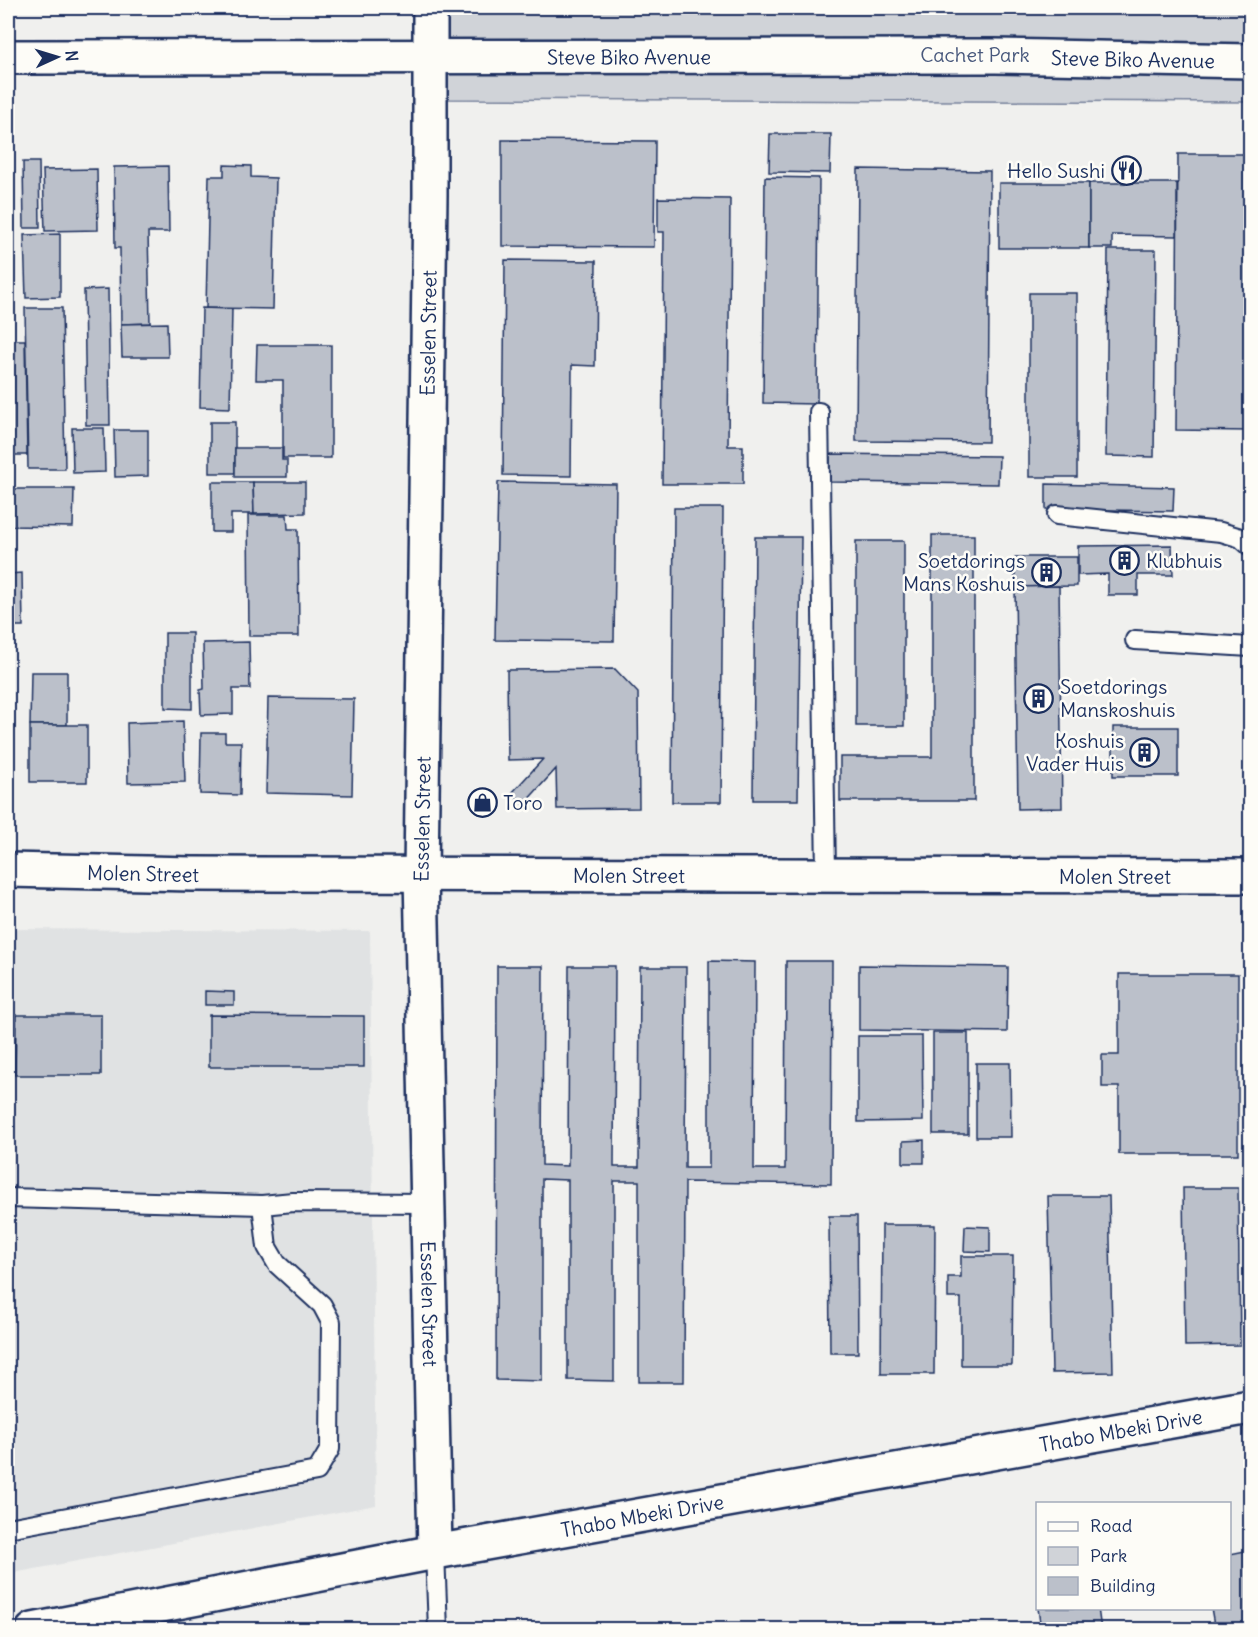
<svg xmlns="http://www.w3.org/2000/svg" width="1258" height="1637" font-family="Delius,sans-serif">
<rect width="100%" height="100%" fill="#f0f0ee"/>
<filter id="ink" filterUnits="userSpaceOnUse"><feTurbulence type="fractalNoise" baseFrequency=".0167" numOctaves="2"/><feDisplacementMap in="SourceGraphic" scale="12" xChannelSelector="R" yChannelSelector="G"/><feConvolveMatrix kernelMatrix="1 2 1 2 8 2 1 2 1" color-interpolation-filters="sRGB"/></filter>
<g filter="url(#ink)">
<path fill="#e0e2e3" d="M8,929l362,2 6,574 -368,69z"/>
<path fill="#d0d3d8" stroke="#76819b" stroke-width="1.5" d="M433,8h817v94l-817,-3z"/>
<g fill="#bbc0ca" stroke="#1b2f5e" stroke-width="1.5">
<path d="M770,134h61l-1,39 -61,-1z"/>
<path d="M502,140l153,1 -1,106 -152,-1z"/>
<path d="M1178,154h72v277l-74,-1z"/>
<path d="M23,162h16l1,66h-16z"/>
<path d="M224,165l27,1v11l25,1 -3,131 -67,-1 3,-132h15z"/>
<path d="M168,166l1,66h-21l2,91 -29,1 -1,-76h-5l-1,-81z"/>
<path d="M97,169l1,61 -53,1 -2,-61z"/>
<path d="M858,169l132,2 -2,271 -132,-1z"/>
<path d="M765,177l54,1 -2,226 -54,-1z"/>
<rect x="999" y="183" width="90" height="65"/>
<path d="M1089,183h88v53l-65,-1v13h-23z"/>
<path d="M658,198l72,1 -2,247h15v38h-81l2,-252h-6z"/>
<path d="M8,215l1,92h-1z"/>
<path d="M60,234v63l-34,1 -2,-63z"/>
<path d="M1108,250h48l-2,207 -48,-1z"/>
<path d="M505,260l91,1 -1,105 -23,-1 -1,111 -68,-1z"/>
<path d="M108,289l2,136h-24l-2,-135z"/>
<rect x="1029" y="293" width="48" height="184"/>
<path d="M25,308h37l3,161h-37z"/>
<path d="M202,308l30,1 -2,99 -30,-1z"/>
<path d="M167,323l1,34h-46l-1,-33z"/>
<path d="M8,340h17l2,115h-19z"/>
<path d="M257,345h74v113h-48v-78h-27z"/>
<rect x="210" y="422" width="25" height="51"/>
<path d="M72,428h32l1,44 -32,1z"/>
<path d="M114,430h34v46l-33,1z"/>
<path d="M235,448h47v12h5v17h-52z"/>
<path d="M830,454l169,2 -1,28 -168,-2z"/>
<path d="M212,482h41l1,32h-23v18h-19z"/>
<path d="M253,482h52v31l-51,1z"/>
<path d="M498,482l118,2 -2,157 -119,-1z"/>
<path d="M1046,484l128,3 -1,24 -127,-2z"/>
<path d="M8,489h66l-1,38 -65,-1z"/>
<path d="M674,508h49l-2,294h-49z"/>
<path d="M248,515h39l1,14h10l1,107h-50z"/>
<path d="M932,535h42v266h-134v-44h92z"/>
<path d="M755,537h46l-3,263h-45z"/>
<rect x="856" y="541" width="48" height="185"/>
<path d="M1172,545l1,30h-35v20h-30v-21l-30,1v-29z"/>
<path d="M1015,557h62v29l-62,1z"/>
<path d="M22,573l1,53h-15v-52z"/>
<path d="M1059,586l3,222 -44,1 -3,-222z"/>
<path d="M165,633h27v76l-27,-1z"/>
<path d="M249,642l1,47h-17v25l-32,1 -1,-25 4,-1 -1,-46z"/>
<path d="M615,669l23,24 1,115 -82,1 -1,-40 -32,35 -12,-11 31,-34 -35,1 -1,-90z"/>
<path d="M31,672h36v53h-37z"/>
<path d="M268,698l86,1 -2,96 -86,-2z"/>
<path d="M183,721l2,61 -57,1 -1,-60z"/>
<rect x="30" y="725" width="57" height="57"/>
<rect x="1113" y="727" width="65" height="49"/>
<path d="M201,733h24v9h16l-1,53 -40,-1z"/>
<path d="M709,961l46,1 -1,207h31l1,-208h46l-1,223 -146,-2 -1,200h-45v-201h-25v200l-46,-1v-200l-26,-1v202l-46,-1 1,-414h46l-1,199 26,1 1,-200h46l-1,201h25l1,-200h46l-1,201h24z"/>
<path d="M859,965l149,2 -1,65 -148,-2z"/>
<path d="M1119,974h119v180h-119v-67h-17v-32h17z"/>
<path d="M205,991l29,1v13h-29z"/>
<path d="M16,1015h85v60h-86z"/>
<path d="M209,1015l155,1v51h-155z"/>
<rect x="933" y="1033" width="35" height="101"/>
<path d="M858,1036h64l1,85 -65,1z"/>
<path d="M976,1063h34l1,74h-35z"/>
<path d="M924,1140v23h-21v-22z"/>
<path d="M1183,1188h55l2,157 -55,1z"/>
<path d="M1048,1196h61l4,176 -61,1z"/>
<path d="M829,1216h28l1,137h-28z"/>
<path d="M882,1225h53l-1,149h-53z"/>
<path d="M965,1226l25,1v25l-26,-1z"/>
<path d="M961,1256h52l-1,109h-51v-67h-13v-21h13z"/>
<path d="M1250,1550v80h-35l-4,-22h19v-54z"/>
<path d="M1038,1608h60l3,22h-60z"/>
</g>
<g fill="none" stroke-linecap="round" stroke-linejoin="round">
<defs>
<g id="service">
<path d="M819,412l7,462"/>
<path d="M1057,515l164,17 20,6 9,8"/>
<path d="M1135,640l115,7"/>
<path d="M8,1198l254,7 31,-3 134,1"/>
<path d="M8,1528l309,-57 13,-22 1,-127 -9,-17 -45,-41 -10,-17 -5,-42"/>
<path d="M435,1552l3,78"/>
</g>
<g id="minor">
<path id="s1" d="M430,8v187l-9,679 14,678"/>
<path id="s2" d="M8,57l987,-1 255,5"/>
<path id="s3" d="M8,870l184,4 1058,2"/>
</g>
<g id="secondary">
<path id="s4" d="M33,1630l402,-78 815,-145"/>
</g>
</defs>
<use href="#service" stroke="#1b2f5e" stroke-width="22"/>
<use href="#minor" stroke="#1b2f5e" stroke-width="38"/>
<use href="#secondary" stroke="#1b2f5e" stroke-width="38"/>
<use href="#service" stroke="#fdfcf7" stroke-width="18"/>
<use href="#minor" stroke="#fdfcf7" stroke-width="33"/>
<use href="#secondary" stroke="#fdfcf7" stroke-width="33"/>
</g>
</g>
<defs>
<symbol id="restaurant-ring" viewBox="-11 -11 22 22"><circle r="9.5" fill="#fdfcf7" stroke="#1b2f5e" stroke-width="1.5"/><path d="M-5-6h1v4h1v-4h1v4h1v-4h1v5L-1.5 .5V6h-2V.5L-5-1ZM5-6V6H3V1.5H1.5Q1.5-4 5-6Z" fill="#1b2f5e"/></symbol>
<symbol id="building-ring" viewBox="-11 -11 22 22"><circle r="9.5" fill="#fdfcf7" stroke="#1b2f5e" stroke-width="1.5"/><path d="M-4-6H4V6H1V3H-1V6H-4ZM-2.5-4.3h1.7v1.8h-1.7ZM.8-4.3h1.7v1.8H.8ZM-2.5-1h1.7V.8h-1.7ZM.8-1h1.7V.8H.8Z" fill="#1b2f5e"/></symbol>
<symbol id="shop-ring" viewBox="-11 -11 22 22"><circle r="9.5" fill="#fdfcf7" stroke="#1b2f5e" stroke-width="1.5"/><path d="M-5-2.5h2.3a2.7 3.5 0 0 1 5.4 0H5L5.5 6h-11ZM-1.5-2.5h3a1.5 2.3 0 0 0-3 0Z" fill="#1b2f5e"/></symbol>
</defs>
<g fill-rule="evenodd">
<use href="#restaurant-ring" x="1110" y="154" width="33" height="33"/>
<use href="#building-ring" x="1108" y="544" width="33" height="33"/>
<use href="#building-ring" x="1030" y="556" width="33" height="33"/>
<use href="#building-ring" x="1022" y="682" width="33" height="33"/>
<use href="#building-ring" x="1128" y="736" width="33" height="33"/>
<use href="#shop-ring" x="466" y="786" width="33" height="33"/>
</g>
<g text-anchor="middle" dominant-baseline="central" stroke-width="5" stroke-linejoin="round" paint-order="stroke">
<g font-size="20" fill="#48587c" stroke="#fdfcf7">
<text x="975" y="54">Cachet Park</text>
</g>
<g font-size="20" fill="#1b2f5e" stroke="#fdfcf7">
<text stroke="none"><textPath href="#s2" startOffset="621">Steve Biko Avenue</textPath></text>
<text stroke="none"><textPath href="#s2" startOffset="1125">Steve Biko Avenue</textPath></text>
<text transform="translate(428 333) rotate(-89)">Esselen Street</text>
<text transform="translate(422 819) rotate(-89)">Esselen Street</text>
<text stroke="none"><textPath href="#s3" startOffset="135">Molen Street</textPath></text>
<text stroke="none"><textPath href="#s3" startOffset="621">Molen Street</textPath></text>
<text stroke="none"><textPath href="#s3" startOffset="1107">Molen Street</textPath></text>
<text stroke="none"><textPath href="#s1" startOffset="1296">Esselen Street</textPath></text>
<text stroke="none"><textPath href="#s4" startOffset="1106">Thabo Mbeki Drive</textPath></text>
<text stroke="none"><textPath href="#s4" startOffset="620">Thabo Mbeki Drive</textPath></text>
</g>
<g font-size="20" fill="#1b2f5e" stroke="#fdfcf7" text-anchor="end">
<text x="1105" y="170">Hello Sushi</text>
<text x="1025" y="560">Soetdorings<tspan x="1025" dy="23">Mans Koshuis</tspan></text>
<text x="1146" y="560" text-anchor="start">Klubhuis</text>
<text x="1060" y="686" text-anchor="start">Soetdorings<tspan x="1060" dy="23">Manskoshuis</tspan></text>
<text x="1124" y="740">Koshuis<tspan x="1124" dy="23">Vader Huis</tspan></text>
<text x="503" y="802" text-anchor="start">Toro</text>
</g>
</g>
<rect width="1258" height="1637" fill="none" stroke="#fdfcf7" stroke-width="30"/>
<rect x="15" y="15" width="1228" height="1607" fill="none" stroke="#1b2f5e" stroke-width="2" filter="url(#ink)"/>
<rect x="1036" y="1502" width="195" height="108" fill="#fdfcf7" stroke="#a3aaba" stroke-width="1.5"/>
<rect x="1048" y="1522" width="30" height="9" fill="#fdfcf7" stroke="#a3aaba" stroke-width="1.5"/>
<text x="1090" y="1532" font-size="18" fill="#1b2f5e">Road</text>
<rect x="1048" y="1547" width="30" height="18" fill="#d0d3d8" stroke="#a3aaba" stroke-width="1.5"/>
<text x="1090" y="1562" font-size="18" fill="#1b2f5e">Park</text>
<rect x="1048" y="1577" width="30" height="18" fill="#bbc0ca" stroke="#a3aaba" stroke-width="1.5"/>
<text x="1090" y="1592" font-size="18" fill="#1b2f5e">Building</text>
<g transform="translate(57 57) rotate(86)" stroke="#fdfcf7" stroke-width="4.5" paint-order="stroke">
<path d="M0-4.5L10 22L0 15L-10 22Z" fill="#1b2f5e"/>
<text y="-9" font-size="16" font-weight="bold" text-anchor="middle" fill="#1b2f5e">N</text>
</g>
</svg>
